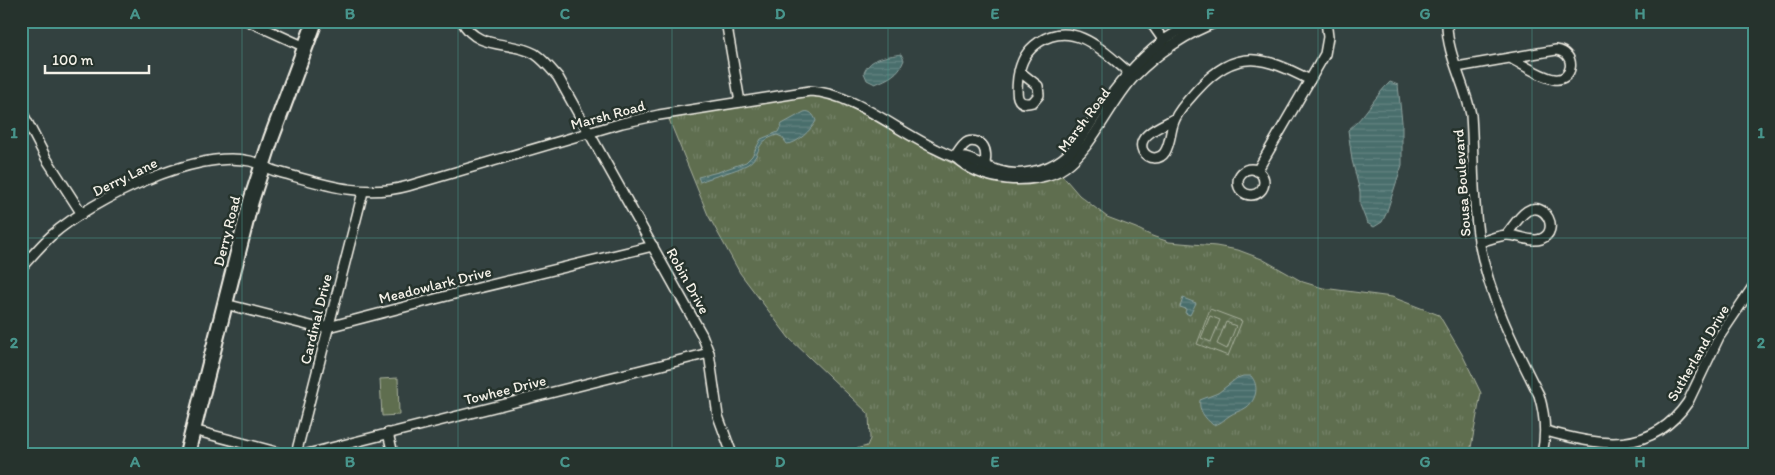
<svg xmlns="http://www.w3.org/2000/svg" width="1775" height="475" font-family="Itim,sans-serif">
<defs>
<pattern id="grass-tufts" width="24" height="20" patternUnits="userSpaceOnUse" patternTransform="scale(1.25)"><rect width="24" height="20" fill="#5e6e50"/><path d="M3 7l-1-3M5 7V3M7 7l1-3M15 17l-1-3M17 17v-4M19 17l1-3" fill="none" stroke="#768369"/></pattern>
<pattern id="park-crowns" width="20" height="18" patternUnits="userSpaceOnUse" patternTransform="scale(1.25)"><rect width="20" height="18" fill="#5e6e50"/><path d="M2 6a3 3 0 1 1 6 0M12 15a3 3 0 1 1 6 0" fill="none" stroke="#768369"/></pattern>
<pattern id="water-rules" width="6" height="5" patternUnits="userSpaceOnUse" patternTransform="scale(1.25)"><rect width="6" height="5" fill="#496e6c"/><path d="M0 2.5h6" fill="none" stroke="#648381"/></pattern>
</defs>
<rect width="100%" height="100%" fill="#334140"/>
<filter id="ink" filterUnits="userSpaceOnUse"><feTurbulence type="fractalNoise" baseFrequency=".02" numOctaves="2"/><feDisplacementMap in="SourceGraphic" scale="10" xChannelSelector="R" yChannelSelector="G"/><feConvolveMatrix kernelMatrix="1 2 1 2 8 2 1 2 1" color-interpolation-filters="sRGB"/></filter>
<g filter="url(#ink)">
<path fill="url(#grass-tufts)" stroke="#a9b09c" d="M815,94l23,6 15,8 84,48 25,12 99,6 18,21 28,22 29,11 16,8 17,6 47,4 22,4 24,9 41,23 20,6 69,9 47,18 23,39 19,39 -11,60 -618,1v-4l15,-4 3,-7 -1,-25 -80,-76 -49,-65 -32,-58 -40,-98z"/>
<path fill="url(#park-crowns)" stroke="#a9b09c" d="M1210,309l32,12 -14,35 -31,-12z"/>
<g fill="#5e6e50" stroke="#a9b09c">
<path d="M1210,316l10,4 -9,22 -10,-4z"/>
<path d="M1226,322l10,4 -9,23 -10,-5z"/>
<path d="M398,378l1,37 -17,1 -2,-37z"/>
</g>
<g fill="url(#water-rules)" stroke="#8da29e">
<path d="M901,54l3,6c-5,14 -16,19 -29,24l-8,-4 -3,-7c6,-16 22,-16 37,-19z"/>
<path d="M1390,82l8,3 4,37v43l-16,49 -4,8 -8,5 -7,-4 -7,-18v-13l-8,-32 -4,-30c18,-14 26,-33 42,-48z"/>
<path d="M804,112c6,-2 10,3 12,9 -5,9 -19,23 -29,23l-5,-7 -5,-2c-25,8 -13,18 -29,29 -11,7 -35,12 -48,18l-2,-5 20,-5 28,-10 6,-6 9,-17 17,-7 4,-8z"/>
<path d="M1183,298l13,5 -6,12 -5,-2 1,-4 -6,-2z"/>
<path d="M1243,376h8c8,9 6,23 -4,31 -5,4 -13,5 -18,9 -6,4 -8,8 -16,9 -8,-7 -15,-15 -13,-25l18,-7 19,-15z"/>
</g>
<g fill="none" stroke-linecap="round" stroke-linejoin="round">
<defs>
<g id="street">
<path d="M248,21l57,26"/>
<path d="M462,21c15,30 49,19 73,33 9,6 16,15 23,23l144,258 7,18 9,63 14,38"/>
<path d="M726,21l14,81"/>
<path d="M1150,21l16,23"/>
<path d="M1447,21c-1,33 18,62 24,94 3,42 1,84 8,125 9,55 35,106 60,155 6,20 8,38 3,59"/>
<path d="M1457,67l99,-17c22,3 17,32 -2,29 -13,-2 -32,-15 -44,-21"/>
<path d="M1019,71l19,15 1,9 -6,7c-20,6 -16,-13 -15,-25 3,-16 8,-26 21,-35 36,-24 67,12 93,33"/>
<path d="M21,110l25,48 36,56"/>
<path d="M1174,119c-10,6 -39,16 -31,32 5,9 17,9 22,1 6,-10 5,-23 10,-33 5,-11 15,-21 23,-30 39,-43 67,-32 112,-9"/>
<path d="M955,157c14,13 33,20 52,22 18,2 43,-1 58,-12 28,-20 45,-64 69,-90 23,-24 54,-45 86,-56"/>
<path d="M955,157c3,-4 6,-10 10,-13 3,-3 8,-3 12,-2 12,4 9,20 6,29"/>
<circle cx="1251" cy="182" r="13"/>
<path d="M1257,171l68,-117 3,-17 -2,-16"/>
<path d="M1479,242c9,-2 18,-6 27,-7 11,-1 24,8 35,4 20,-8 4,-39 -14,-28 -8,5 -15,17 -21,24"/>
<path d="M21,268c10,-11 20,-23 31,-33 41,-36 144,-86 198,-74 9,2 16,7 25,10 45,12 86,28 133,15l214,-63 37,-8 151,-24c43,2 87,40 126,58 6,3 12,6 18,8 5,1 10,0 15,2 10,4 20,9 31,12 19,6 46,0 62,-12 15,-11 24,-29 35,-45 19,-27 39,-53 66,-73 10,-8 24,-14 36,-20"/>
<path d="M225,304l90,23h13l134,-35 191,-46"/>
<path d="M193,430l91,24"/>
<path d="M1546,431c54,15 105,25 142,-29l31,-65 35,-52"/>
<path d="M388,433l5,21"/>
<path d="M296,454l67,-262"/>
<path d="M307,454l402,-101"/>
</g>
<path id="primary" d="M187,454l64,-253 20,-62 44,-118"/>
</defs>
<use href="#street" stroke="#f4f1e8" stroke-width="12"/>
<use href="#primary" stroke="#f4f1e8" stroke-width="18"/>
<use href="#street" stroke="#26332d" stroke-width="9"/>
<use href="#primary" stroke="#26332d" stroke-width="14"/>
</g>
</g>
<path fill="none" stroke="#48958c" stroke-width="1" stroke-opacity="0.55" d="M242,21v433M458,21v433M672,21v433M888,21v433M1102,21v433M1318,21v433M1532,21v433M21,238h1733"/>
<g text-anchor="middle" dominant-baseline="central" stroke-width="5" stroke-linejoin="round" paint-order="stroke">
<g font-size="15" fill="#f4f1e8" stroke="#26332d">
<text transform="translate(608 115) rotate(-15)">Marsh Road</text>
<text transform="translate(1084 120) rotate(-53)">Marsh Road</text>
<text transform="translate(125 177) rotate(-26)">Derry Lane</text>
<text transform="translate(1462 183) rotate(-94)">Sousa Boulevard</text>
<text transform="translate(227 231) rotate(-76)">Derry Road</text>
<text transform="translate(688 281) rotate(61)">Robin Drive</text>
<text transform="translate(435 285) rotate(-14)">Meadowlark Drive</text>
<text transform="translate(316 319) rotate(-76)">Cardinal Drive</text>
<text transform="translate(1698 353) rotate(-60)">Sutherland Drive</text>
<text transform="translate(505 390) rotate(-14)">Towhee Drive</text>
</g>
</g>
<rect width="1775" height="475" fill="none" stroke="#26332d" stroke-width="55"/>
<path d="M45 65v8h104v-8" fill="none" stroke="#f4f1e8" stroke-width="2.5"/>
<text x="52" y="65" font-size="15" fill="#f4f1e8" stroke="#26332d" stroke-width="4" paint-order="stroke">100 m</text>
<rect x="28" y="28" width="1720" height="420" fill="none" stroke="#48958c" stroke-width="2"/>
<g font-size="16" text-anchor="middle" font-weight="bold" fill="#48958c">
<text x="135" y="19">A</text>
<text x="350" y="19">B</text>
<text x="565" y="19">C</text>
<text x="780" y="19">D</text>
<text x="995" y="19">E</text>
<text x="1210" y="19">F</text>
<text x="1425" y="19">G</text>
<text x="1640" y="19">H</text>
<text x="14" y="138">1</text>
<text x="1761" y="138">1</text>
<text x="14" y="348">2</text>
<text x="1761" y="348">2</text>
<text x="135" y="467">A</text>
<text x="350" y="467">B</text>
<text x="565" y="467">C</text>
<text x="780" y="467">D</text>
<text x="995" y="467">E</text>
<text x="1210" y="467">F</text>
<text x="1425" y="467">G</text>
<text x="1640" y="467">H</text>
</g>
</svg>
